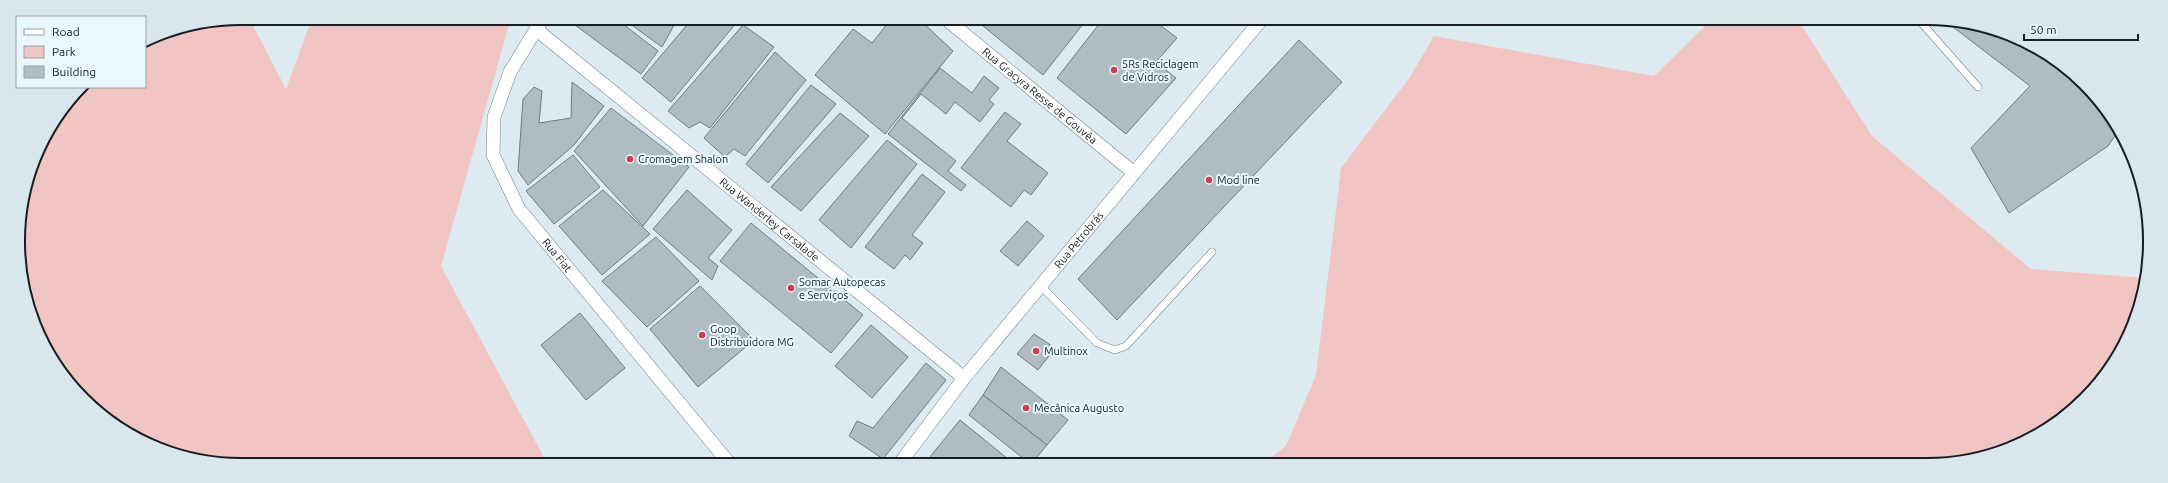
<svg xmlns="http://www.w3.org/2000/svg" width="2168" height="483" font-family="Ubuntu,sans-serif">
<rect width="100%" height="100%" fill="#ddebf1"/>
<g fill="#f2c5c5">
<path d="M241,18h8l37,71 26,-71h199l-70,248 106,197h-335l-82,-28 -66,-57 -38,-78 -8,-73 23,-85 43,-55h61v-45l11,-7z"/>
<path d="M1711,20h87l74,116 159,133 115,9 -19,63 -43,59 -59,42 -70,21h-691l22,-17 30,-71 25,-207 69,-91 24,-41 220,40z"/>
</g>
<g fill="#afbdc3" stroke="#6f7c81">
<path d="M574,18h41l43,33 -17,23 -70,-52z"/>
<path d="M622,18h56l-16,29z"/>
<path d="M692,19h41l4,3 -66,80 -29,-24z"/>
<path d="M891,19h28l34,32 -68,83 -70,-59 38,-46 19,14z"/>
<path d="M978,19h109l-44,56 -66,-54z"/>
<path d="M1103,19h49l25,19 -21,24 20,16 -50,56 -69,-56z"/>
<path d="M1944,20h12l82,28 66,58 13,27 -9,13 -99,67 -38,-65 59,-62z"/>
<path d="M743,25l31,22 -64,81 -10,-6 -11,6 -21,-17z"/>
<path d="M1299,40l43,42 -225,238 -39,-41z"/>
<path d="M775,52l31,28 -61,76 -11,-7 -9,8 -21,-19z"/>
<path d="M940,68l32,25 12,-17 15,12 -10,12 5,4 -14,18 -25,-20 -9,12 -25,-20 -19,24 54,43 -8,10 18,14 -5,6 -73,-57z"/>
<path d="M572,82l32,24 -30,39 -46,40 -10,-14 5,-72 11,-12 8,4 -3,32 32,-5z"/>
<path d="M811,85l25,19 -68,79 -22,-19z"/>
<path d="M611,108l78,59 -46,59 -69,-75z"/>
<path d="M1005,112l16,12 -14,17 41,32 -17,22 -7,-5 -13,17 -50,-39z"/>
<path d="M840,113l29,23 -68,75 -30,-24z"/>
<path d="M887,140l30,24 -66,84 -32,-28z"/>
<path d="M573,155l27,32 -46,37 -28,-33z"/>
<path d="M922,174l23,18 -33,43 11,8 -13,17 -5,-5 -11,14 -29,-22z"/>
<path d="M603,190l47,44 -48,41 -43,-49z"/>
<path d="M687,190l45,40 -24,28 10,8 -6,14 -59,-51z"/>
<path d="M1027,221l17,15 -26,30 -18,-15z"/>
<path d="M751,223l112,92 -32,38 -111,-92z"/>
<path d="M656,237l43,44 -52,46 -45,-46z"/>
<path d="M700,286l54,54 -56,47 -48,-58z"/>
<path d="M580,313l45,55 -39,32 -45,-55z"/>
<path d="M871,325l37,32 -36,41 -37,-32z"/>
<path d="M1034,334l21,14 -17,22 -21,-16z"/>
<path d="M926,363l20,17 -63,79 -34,-23 8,-15 16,7z"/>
<path d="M1001,367l67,53 -21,25 -64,-50z"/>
<path d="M983,395l64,50 -15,18h-3l-60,-48z"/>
<path d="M960,420l53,43h-77l-7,-5z"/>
</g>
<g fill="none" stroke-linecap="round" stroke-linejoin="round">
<defs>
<g id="lane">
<path d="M1919,20l59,67"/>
<path d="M1041,286l56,57 18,7 11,-4 86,-94"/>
</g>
<g id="street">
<path id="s1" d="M543,18l-33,54 -16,45 -1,38 26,54 210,254"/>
<path id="s2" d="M946,19l188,154"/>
<path id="s3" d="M537,30l427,348"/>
<path id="s4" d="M900,463l64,-85 298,-359"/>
</g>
</defs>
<use href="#lane" stroke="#758287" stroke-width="8"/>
<use href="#street" stroke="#758287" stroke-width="14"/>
<use href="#lane" stroke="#fff" stroke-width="7"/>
<use href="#street" stroke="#fff" stroke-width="13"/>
</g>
<g fill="#cd3d4f" stroke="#eaf8fe" stroke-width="1.5">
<circle cx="1114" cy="70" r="4"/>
<circle cx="630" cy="159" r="4"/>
<circle cx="1209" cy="180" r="4"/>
<circle cx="791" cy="288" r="4"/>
<circle cx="702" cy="335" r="4"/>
<circle cx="1036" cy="351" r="4"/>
<circle cx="1026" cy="408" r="4"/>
</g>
<g text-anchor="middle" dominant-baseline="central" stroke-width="4" stroke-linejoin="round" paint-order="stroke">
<g font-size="11" fill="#181d1f" stroke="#eaf8fe" text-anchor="start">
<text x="1122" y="64">5Rs Reciclagem<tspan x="1122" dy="13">de Vidros</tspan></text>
<text x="638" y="159">Cromagem Shalon</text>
<text x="1217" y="180">Mod line</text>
<text x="799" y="282">Somar Autopecas<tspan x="799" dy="13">e Serviços</tspan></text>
<text x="710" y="329">Goop<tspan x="710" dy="13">Distribuidora MG</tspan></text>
<text x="1044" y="351">Multinox</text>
<text x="1034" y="408">Mecânica Augusto</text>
</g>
<g font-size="11" fill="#181d1f" stroke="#eaf8fe">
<text stroke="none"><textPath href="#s2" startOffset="121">Rua Gracyra Resse de Gouvêa</textPath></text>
<text stroke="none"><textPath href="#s3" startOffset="300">Rua Wanderley Carsalade</textPath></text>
<text stroke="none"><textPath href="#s4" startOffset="286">Rua Petrobrás</textPath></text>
<text stroke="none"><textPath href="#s1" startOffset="269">Rua Fiat</textPath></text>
</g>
</g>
<path d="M0 0H2168V483H0ZM241 25H1927A216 216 0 0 1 2143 241V242A216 216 0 0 1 1927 458H241A216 216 0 0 1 25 242V241A216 216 0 0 1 241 25Z" fill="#d9e6ec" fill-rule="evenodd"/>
<path fill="none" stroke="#181d1f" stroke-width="2" d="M241 25H1927A216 216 0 0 1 2143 241V242A216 216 0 0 1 1927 458H241A216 216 0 0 1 25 242V241A216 216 0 0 1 241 25Z"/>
<rect x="16" y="16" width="130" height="72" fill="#eaf8fe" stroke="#96a0a5"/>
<rect x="24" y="29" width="20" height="6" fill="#ffffff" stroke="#96a0a5"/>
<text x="52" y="36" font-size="12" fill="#181d1f">Road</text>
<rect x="24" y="46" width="20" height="12" fill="#f2c5c5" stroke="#96a0a5"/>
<text x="52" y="56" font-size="12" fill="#181d1f">Park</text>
<rect x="24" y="66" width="20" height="12" fill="#afbdc3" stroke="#96a0a5"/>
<text x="52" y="76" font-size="12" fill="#181d1f">Building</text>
<path d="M2024 34v6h114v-6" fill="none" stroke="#181d1f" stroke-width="2"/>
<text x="2030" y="34" font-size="12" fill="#181d1f" stroke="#eaf8fe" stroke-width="3" paint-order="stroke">50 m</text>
</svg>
